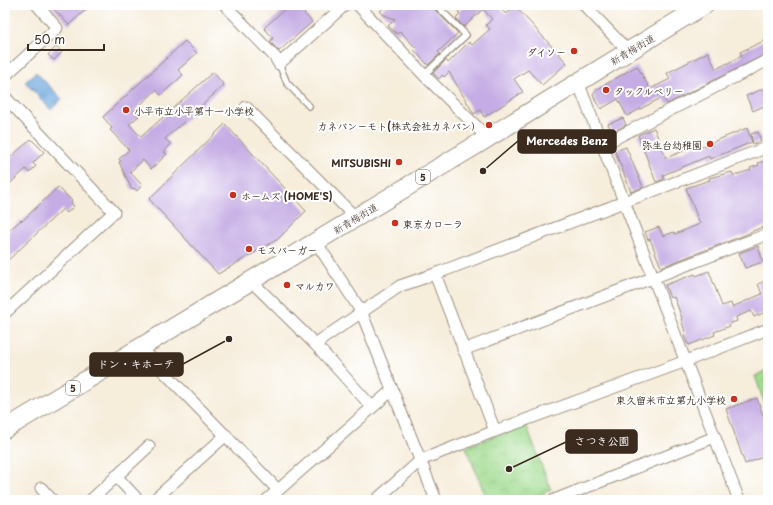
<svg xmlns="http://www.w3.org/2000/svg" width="773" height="505" font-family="'Playpen Sans','Klee One',sans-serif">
<defs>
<pattern id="park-crowns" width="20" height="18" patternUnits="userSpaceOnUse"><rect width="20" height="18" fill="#a0db8f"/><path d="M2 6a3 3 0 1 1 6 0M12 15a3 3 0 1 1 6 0" fill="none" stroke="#8bbc7b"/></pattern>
<pattern id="water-ripples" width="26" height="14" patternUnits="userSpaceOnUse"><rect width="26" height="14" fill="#6da7dd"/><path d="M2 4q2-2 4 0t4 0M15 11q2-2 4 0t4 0" fill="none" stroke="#5b88b3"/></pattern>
</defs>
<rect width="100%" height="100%" fill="#fff"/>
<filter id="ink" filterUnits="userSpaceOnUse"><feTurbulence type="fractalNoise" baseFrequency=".025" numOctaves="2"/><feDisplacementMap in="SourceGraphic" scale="8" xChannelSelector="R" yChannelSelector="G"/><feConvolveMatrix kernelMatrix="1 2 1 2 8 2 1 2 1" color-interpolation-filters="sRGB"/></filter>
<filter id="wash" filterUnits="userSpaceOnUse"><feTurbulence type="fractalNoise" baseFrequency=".012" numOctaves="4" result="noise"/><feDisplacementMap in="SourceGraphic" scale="16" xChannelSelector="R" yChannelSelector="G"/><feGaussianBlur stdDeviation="0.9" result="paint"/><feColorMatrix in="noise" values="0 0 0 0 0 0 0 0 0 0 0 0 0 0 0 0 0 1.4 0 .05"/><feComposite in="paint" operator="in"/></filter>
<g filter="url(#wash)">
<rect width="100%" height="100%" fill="#f6eddb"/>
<g fill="url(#park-crowns)" stroke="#6e8256">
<path d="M768,370v43l-13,-37z"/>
<path d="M526,424l25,66 -24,10h-40l-21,-53z"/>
</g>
<path fill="url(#water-ripples)" stroke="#54687e" d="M36,72l26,27 -11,11 -26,-28z"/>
<g id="blocks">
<g fill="#c5ace4">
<path d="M50,5h41l-22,20z"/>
<path d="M289,5h8l15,17 -33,29 -9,-9 3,-4 -9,-10z"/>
<path d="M387,5h43l28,28 -20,19 2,2 -12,11 -14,-15 2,-2 -16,-17 -3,3 -9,-8 7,-7 -11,-4 -4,-4z"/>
<path d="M466,5h26l3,4 3,-3 8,8 9,-8 52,57 -25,22 -14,-15 -14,9 9,13 -39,25 -4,-7 -6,4 -25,-42 -5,5 -2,-2 -3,4 -6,-6 13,-13 2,3 21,-21 3,3 18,-16 -4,-4 6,-6 -9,-10 -19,18 -8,-8 4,-5 -2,-2z"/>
<path d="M768,39v14l-101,51 -4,-7 -36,19 -9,-17 -17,10 -5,-7 -3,-8 3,-4 41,-24 13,23 20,-10 -3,-6 41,-21 8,17 26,-13 -2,-4z"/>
<path d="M185,41l12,12 -19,17 5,5 -22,20 -5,-5 -20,19 -2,2 5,5 -10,8 12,13 72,-65 11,13 -59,54 6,5 -7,8 3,2 -16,15 -8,-9 -13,12 12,13 -5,6 -3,-3 -2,2 -13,-28 2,-1 -2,-2 10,-9 -19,-20 2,-2 -9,-11z"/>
<path d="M56,47l6,5 -8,8 -6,-5z"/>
<path d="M765,88l3,6v10l-15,7 -7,-15z"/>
<path d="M623,118l3,7 -14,7 -4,-8z"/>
<path d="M225,124l81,87 -28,28 -60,35 -69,-75z"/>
<path d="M654,128l12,30 35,-14 2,2 44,-18 5,14 -42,17 -1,-3 -46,19 1,4 -8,3 -18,-47z"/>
<path d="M758,132l3,9 -8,3 -2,-10z"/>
<path d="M31,139l13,13 -11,11 3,3 -7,7 -3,-4 -21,19v-26z"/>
<path d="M626,147l17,40 -12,5 -16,-41z"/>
<path d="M768,160v31l-3,1 3,8v25l-18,7v1l-89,34 -11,-28 -2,1 -3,-8 14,-5 4,9 11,-4 1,2 25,-10 -14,-36 24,-8 -1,-2 23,-6 1,3h2l16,-5 -1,-2 9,-3 -1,-2z"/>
<path d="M58,187l14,14 -1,2 3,3 -7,7 -4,-4 -58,54v-29l16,-14 1,1z"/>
<path d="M758,246l5,16 -18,6 -6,-15z"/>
<path d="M709,271l13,35 9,-3 1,4 30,-13 -4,-10 10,-4v31l-14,6 -3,-6 -15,6 1,4 -8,3 1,2 -16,6 1,3 -26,10 -1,-2h-1l-3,-8h2l-5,-16 1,-1 -8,-21 -4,1 -5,-13 30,-11 1,2z"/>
<path d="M757,398l11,32v25l-23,9 -19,-55z"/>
</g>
</g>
</g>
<g filter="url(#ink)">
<use href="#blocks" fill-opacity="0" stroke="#988c7c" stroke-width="1"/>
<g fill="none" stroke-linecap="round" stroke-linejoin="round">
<defs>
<g id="lane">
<path d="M279,64l8,19 22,23"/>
<path d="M424,75l42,-40 -30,-30"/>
</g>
<g id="street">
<path d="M225,5l50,52 4,7 66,-59"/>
<path d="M358,5l66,70 64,63"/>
<path d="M584,5l44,46"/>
<path d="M5,76l52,-48 -20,-23"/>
<path d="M578,82l161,418"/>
<path d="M5,97l109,115 -109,101"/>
<path d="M246,107l110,111"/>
<path d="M602,145l166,-85"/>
<path d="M316,242l45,69 75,189"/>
<path d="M435,274l60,157"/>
<path d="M251,281l64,63 57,63"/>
<path d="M315,344l85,-58 35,-12 333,-127"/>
<path d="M141,348l137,142"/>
<path d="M463,350l305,-116"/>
<path d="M116,476l22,24"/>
<path d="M41,488l11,12"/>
<path d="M91,500l58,-54"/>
<path d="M154,500l72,-65"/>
<path d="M267,500l125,-110"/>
<path d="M376,500l45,-40 74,-29 191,-70 82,-32"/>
<path d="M554,500l161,-63"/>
</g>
<path id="primary" d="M5,429l468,-282 231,-142"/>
</defs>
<use href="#lane" stroke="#988c7c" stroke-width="8"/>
<use href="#street" stroke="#988c7c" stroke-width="13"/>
<use href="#primary" stroke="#988c7c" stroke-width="20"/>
<use href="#lane" stroke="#fff" stroke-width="5.5"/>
<use href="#street" stroke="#fff" stroke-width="11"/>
<use href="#primary" stroke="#fff" stroke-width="18"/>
</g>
</g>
<g fill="#c8321e" stroke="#fff" stroke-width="1.5">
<circle cx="574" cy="51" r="4"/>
<circle cx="606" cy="90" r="4"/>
<circle cx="126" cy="110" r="4"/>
<circle cx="489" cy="125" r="4"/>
<circle cx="710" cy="144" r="4"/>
<circle cx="399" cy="162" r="4"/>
<circle cx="233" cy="195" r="4"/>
<circle cx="395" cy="223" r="4"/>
<circle cx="249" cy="249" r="4"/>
<circle cx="287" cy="285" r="4"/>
<circle cx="734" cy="399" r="4"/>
</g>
<g text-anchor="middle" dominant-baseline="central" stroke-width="4" stroke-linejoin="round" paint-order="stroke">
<g fill="#fff" stroke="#766a62" stroke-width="1">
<rect x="416" y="170" width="14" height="14" rx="3"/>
<rect x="66" y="381" width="14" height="14" rx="3"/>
</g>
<g font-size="9" font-weight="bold" fill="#3b2a1e">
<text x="423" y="177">5</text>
<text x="73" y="388">5</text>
</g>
<g font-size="10" fill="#3b2a1e" stroke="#fff">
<text transform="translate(632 49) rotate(-31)">新青梅街道</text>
<text transform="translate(355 218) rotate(-31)">新青梅街道</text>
</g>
<g font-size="10" font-weight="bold" fill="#3b2a1e" stroke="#fff" text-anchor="start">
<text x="566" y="51" text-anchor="end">ダイソー</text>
<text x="614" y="90">タックルベリー</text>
<text x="134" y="110">小平市立小平第十一小学校</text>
<text x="481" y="125" text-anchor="end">カネバンーモト(株式会社カネバン）</text>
<text x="702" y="144" text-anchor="end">弥生台幼稚園</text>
<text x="391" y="162" text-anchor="end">MITSUBISHI</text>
<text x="241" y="195">ホームズ (HOME'S)</text>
<text x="403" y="223">東京カローラ</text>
<text x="257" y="249">モスバーガー</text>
<text x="295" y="285">マルカワ</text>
<text x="726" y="399" text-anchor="end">東久留米市立第九小学校</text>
</g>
</g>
<path fill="none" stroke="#3b2a1e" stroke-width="1.5" d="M483 171L518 141M229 339L183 364M509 469L566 442"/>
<g fill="#3b2a1e" stroke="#fff" stroke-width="1.5">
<circle cx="483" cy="171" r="4"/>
<circle cx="229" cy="339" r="4"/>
<circle cx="509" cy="469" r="4"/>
</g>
<g fill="#3b2a1e" stroke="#3b2a1e" stroke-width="1.5">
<rect x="518" y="130" width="98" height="23" rx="4"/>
<rect x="90" y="353" width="93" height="23" rx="4"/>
<rect x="566" y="430" width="71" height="23" rx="4"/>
</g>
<g font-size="11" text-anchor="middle" font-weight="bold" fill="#fff">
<text x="567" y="145">Mercedes Benz</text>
<text x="136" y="368">ドン・キホーテ</text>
<text x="602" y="445">さつき公園</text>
</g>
<rect width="773" height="505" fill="none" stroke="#fff" stroke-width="20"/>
<path d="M28 44v6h76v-6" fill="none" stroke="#3b2a1e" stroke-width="2"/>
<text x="34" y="44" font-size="12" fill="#3b2a1e" stroke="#ffffff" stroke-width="3" paint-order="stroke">50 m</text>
</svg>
